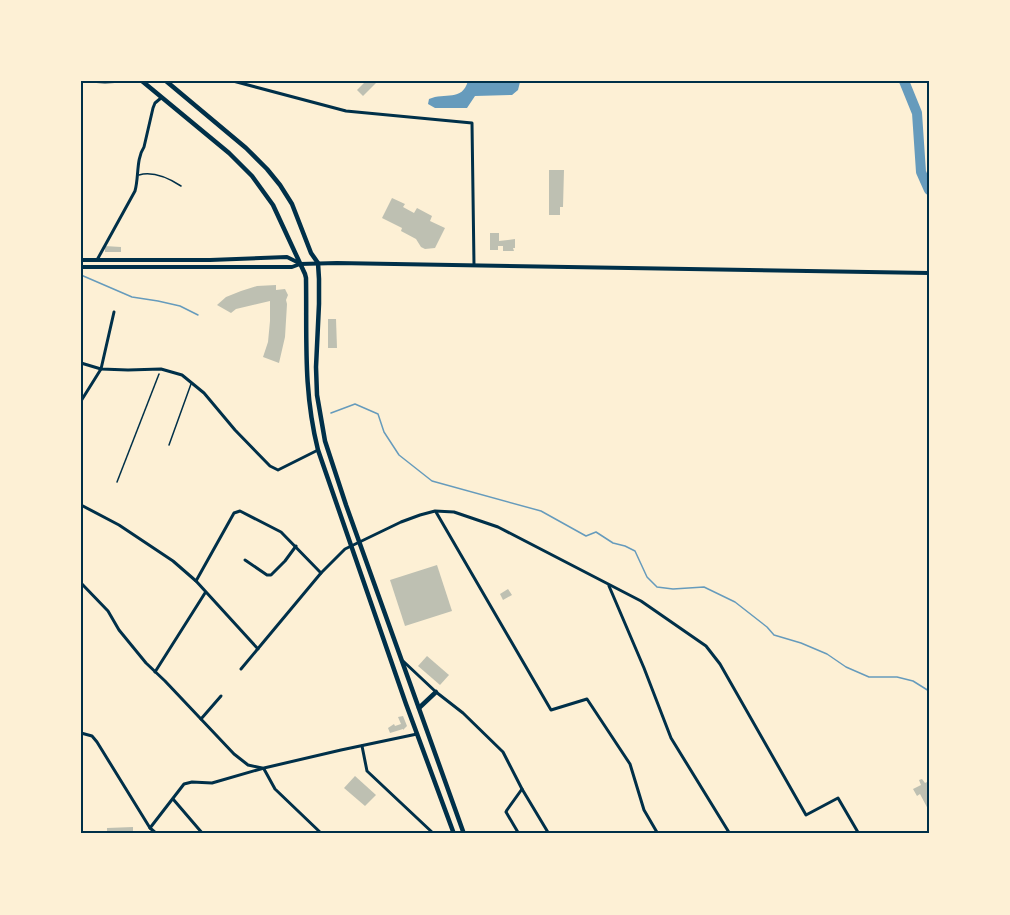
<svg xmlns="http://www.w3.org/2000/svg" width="1010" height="915" font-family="Helvetica,sans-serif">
<rect width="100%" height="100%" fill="#fdf0d5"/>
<path fill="#669bbc" d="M468,81h52v1l-2,8 -6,5 -37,1 -8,12h-32l-7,-4 1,-5c16,-7 33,3 39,-18z"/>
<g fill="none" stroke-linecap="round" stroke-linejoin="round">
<g stroke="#669bbc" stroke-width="1.5">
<path d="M81,275l51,22 26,4 22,5 18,9"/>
<path d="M331,413l24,-9 23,10 6,18 15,23 33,26 109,30 45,25 10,-4 17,11 12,3 10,5 12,26 10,10 16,2 31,-2 31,15 32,25 7,8 27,8 26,11 19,13 23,10h28l16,4 16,10"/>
</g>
<path stroke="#669bbc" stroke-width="10" d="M904,81l13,32 4,59 8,18"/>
</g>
<g fill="#bec0b2">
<path d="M366,81h12l-15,15 -6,-6z"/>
<path d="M549,170h15l-1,37h-3v8h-11z"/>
<path d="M392,198l13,6 -2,3 11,6 3,-5 15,8 -2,5 15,7 -10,20 -10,1 -4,-2 -5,-8 -15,-8 1,-3 -20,-10z"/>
<path d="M490,233h9v8l16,-2v9h-2l1,3h-11v-5h-5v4h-8z"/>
<path d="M105,246l16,1v5h-16z"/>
<path d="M276,285v5l9,-1 3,6 -2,5 1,4 -2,33 -6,26 -16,-6 5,-15 2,-21v-20l-34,8 -5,4 -14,-8 9,-8 15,-6 16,-5z"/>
<path d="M328,319h8l1,29h-9z"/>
<path d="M437,565l15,46 -47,15 -15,-46z"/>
<path d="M508,589l4,6 -9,5 -3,-6z"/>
<path d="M427,656l22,19 -9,10 -22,-19z"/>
<path d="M403,716l4,10 -4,4v-1l-13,4 -2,-5 6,-4 1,2 6,-2 -3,-7z"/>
<path d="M355,776l21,19 -11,11 -21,-18z"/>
<path d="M922,779l3,4 4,-2v30l-9,-17 -3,2 -4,-7 8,-4 -2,-5z"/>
<path d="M133,827v7h-26v-6z"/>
</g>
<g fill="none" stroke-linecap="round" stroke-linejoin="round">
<path stroke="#003049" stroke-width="1.5" d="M117,482l42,-108"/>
<g stroke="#003049" stroke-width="1.5">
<path d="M139,175c14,-4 31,4 42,11"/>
<path d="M169,445l22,-61"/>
</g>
<g stroke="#003049" stroke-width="3">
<path d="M88,81l17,1 19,-1"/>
<path d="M233,81l113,30 126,12 2,142"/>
<path d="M97,260l38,-69c4,-14 1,-32 9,-44l9,-39 2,-5 6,-5"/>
<path d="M81,363l20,6 27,1 33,-1 21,6 22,18 31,37 35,36 8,4 40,-20"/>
<path d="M81,401l20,-32 13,-57"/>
<path d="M81,505l38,20 54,36 23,20 62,68"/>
<path d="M436,512l115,198 36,-11 43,65 14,46 14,24"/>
<path d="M245,560l22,15h4l14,-14 11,-15"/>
<path d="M196,581l38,-68 6,-2 41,21 40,41"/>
<path d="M81,583l27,28 11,19 27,33 19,18 69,73 14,11 14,3"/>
<path d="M609,586l35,82 27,70 59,96"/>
<path d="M403,661l33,31 27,21 40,39 19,37 27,45"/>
<path d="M241,669l80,-96 24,-24 56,-27 19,-7 15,-4 19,1 44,15 143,74 65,45 14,18 86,151 32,-17 21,36"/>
<path d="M155,672l50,-79"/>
<path d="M201,719l20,-23"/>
<path d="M81,733l11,3 5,6 53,86 7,6"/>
<path d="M362,746l5,25 67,63"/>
<path d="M264,769l11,20 47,45"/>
<path d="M173,799l30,35"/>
<path d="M150,828l34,-44 8,-2 20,1 52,-15 77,-18 76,-16"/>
<path d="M519,834l-13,-22 1,-2 15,-21"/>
</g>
<g stroke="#003049" stroke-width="4">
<path d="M81,260h129l77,-3 12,6"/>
<path d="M81,267h211l8,-3 37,-1 592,10"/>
</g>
<g stroke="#003049" stroke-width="4.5">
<path d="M142,81l87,72 23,23 21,29 32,69 1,4c1,61 -3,112 12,172l88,254 48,130"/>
<path d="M166,81l80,67 21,21 13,16 12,19 19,49 7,10 1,16v25l-3,63 1,28 8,46 21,64 118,329"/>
<path d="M419,708l17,-16"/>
</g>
</g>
<rect width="1010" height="915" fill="none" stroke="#fdf0d5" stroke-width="165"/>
<rect x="82" y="82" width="846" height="750" fill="none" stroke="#003049" stroke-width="2"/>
</svg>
